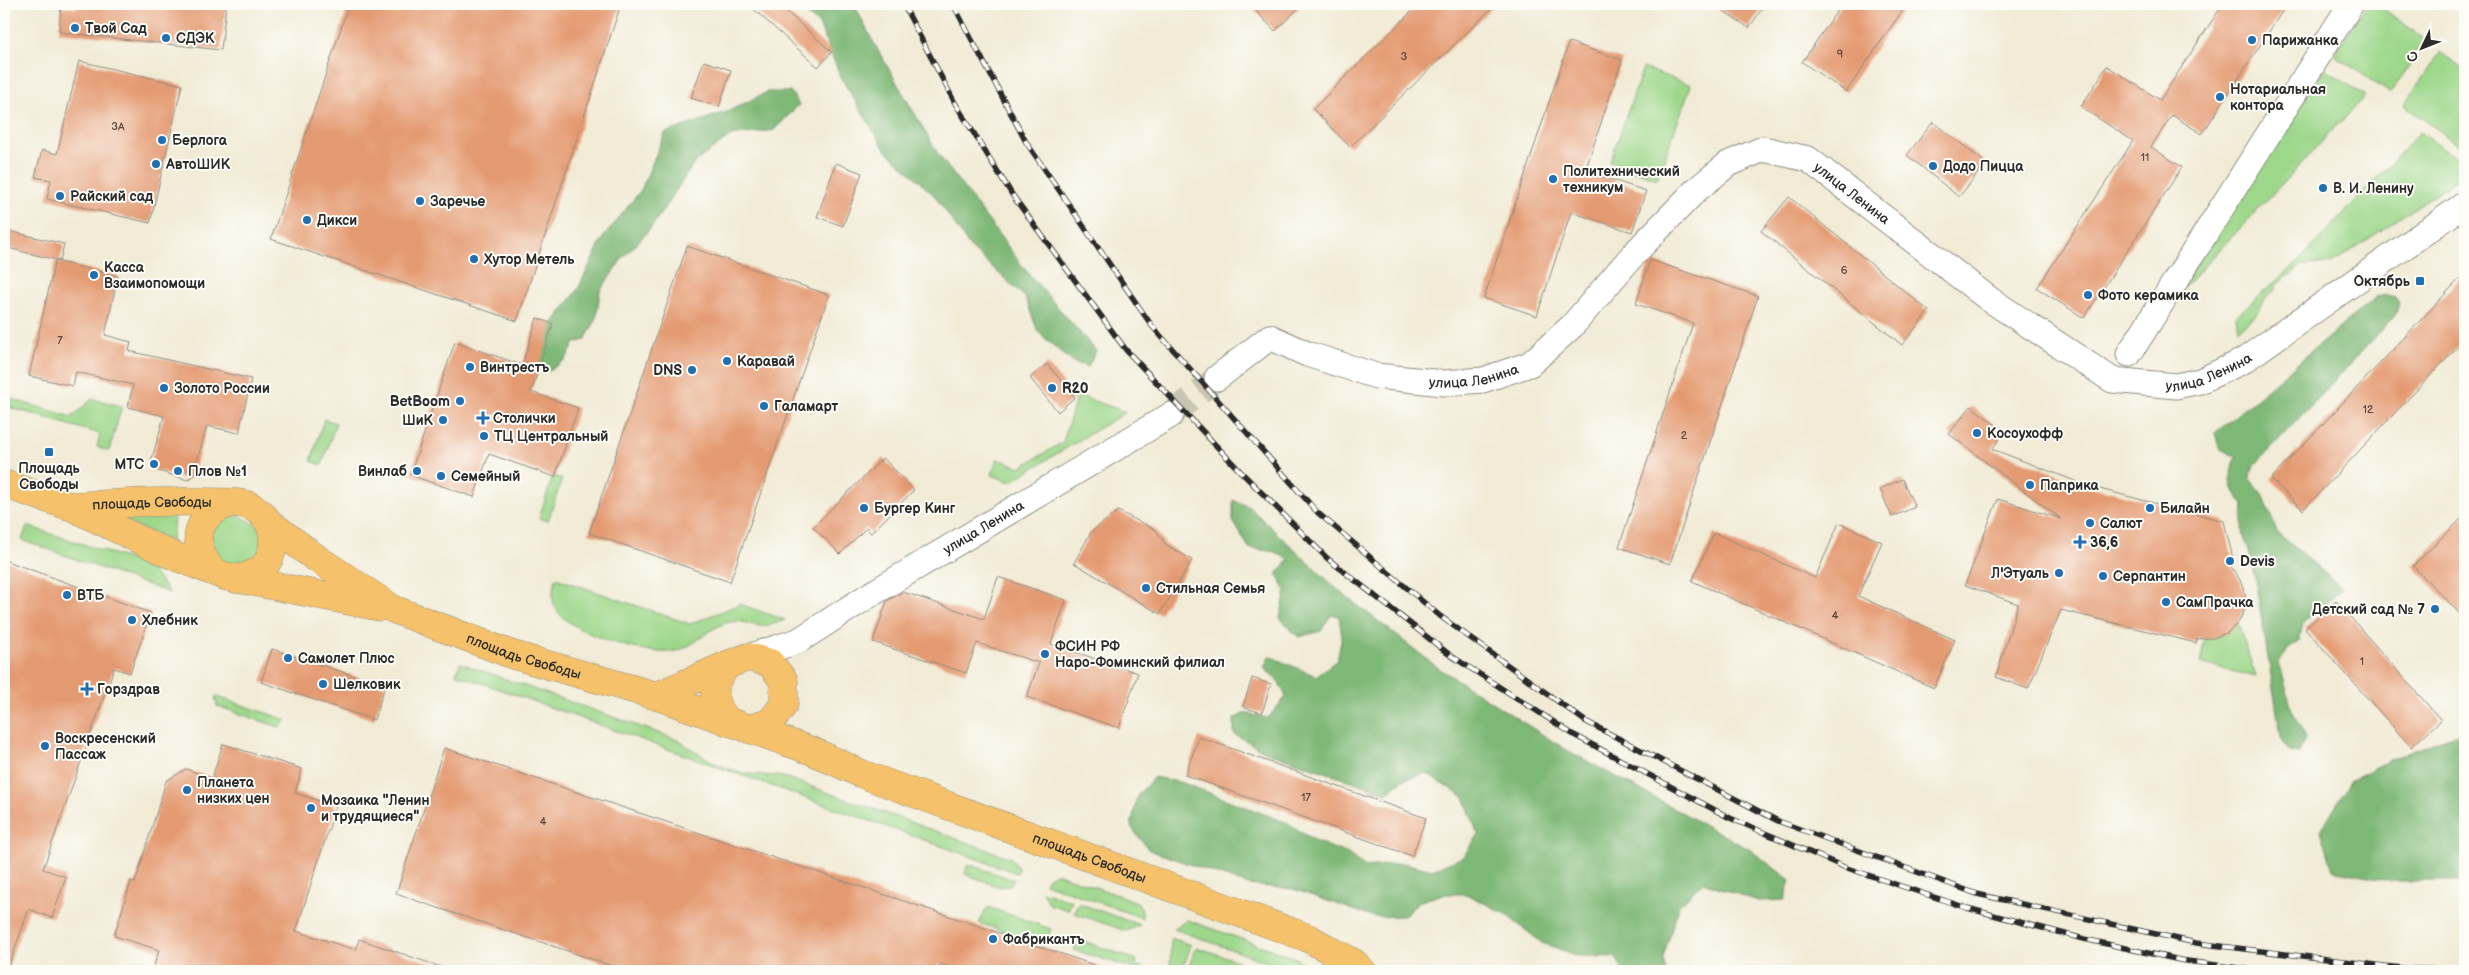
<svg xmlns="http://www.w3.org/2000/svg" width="2469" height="975" font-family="'Balsamiq Sans',sans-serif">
<rect width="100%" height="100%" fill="#fdfcf7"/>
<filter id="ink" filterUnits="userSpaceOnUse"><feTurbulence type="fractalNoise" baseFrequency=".02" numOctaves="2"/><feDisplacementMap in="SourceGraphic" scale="10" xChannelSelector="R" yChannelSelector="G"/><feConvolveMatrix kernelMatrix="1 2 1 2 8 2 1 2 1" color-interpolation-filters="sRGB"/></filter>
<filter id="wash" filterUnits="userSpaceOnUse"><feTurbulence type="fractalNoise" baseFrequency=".0096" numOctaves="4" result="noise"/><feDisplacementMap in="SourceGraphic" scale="20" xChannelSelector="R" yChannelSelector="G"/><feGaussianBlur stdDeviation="1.12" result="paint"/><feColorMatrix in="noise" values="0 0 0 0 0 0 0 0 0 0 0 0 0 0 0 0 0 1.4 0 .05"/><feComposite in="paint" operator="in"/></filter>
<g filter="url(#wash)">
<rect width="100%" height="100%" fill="#f1ebd5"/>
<g fill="#9dd78a" stroke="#64815a">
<path d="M2367,4h10l50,37 -37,52 -56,-38z"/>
<path d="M2440,52l25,18v80l-61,-45z"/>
<path d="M1643,68l48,17 -34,94 -47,-17z"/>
<path d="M2325,68l40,28 -189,200z"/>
<path d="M2420,132l45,31v11l-134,90 -29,1 -12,11 -2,-1 -14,12 2,2 -10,9 -9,16 -19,15 -2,-13 64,-56z"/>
<path d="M1077,395l49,17 -116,70 -18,-7 5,-16 24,8 42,-25z"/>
<path d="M8,398l64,19 20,-18 30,7 -13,45 -12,-4 3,-13 -95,-28z"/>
<path d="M324,419l12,4 -14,42 -11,-4z"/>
<path d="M553,476l9,3 -14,42 -9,-3z"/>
<path d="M179,509l-5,9 -2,23 -70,-29z"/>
<path d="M232,511l33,19 -10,36 -39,-1 -8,-38z"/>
<path d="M27,526l120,39 23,28 -148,-53z"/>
<path d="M556,578l134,46 50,-20 45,16c-6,2 -15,6 -22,6 -13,0 -23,-8 -37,-3 -21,7 -35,28 -57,29 -27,2 -108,-20 -115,-48 -3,-9 0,-18 2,-26z"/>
<path d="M2238,623l18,54 -56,-14 5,-24 22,-6z"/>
<path d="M460,663l218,77c21,14 41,28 66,33 14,3 28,1 43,5l224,80 7,10 -1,5 -561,-199z"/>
<path d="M215,696l72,24 -8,7 -62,-21z"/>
<path d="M968,864l46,16 -5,6 -9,1 -35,-13z"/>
<path d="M1056,873l81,29 5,8v8l-97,-35 3,-6z"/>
<path d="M1042,891l30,10 -4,9 -19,-6z"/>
<path d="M1078,903l62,22 -14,6 -52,-18z"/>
<path d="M987,908h4l60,21 -6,16 -66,-22z"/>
<path d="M1187,920l106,37 25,14h-26l-118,-42z"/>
<path d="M1171,938l20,7 -9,26h-12z"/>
<path d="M1078,939l59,21 -1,5 6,2 -1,4 -67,-21z"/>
<path d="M1196,947l42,14 -3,10h-48z"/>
</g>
<g fill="#7eb876" stroke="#547250">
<path d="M794,4h60l17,34 67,116 89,118 69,79 -8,16 -17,-6 -33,-29 -13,-35 -55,-50 -35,-51 -51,-48 -43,-70 -22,-54z"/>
<path d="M767,92h24l8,13 -25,25 -43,6 -36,26 -44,66 -29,31 -22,32 -4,29 -11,20 -10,3 -9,16 -17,12 -11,-1 13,-45 26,-34 26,-53 38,-48 24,-57 64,-22z"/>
<path d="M2388,295l7,2 4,7 -4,12 -141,150 -5,12 15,18 13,36 66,57 -40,34 -4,19 -12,8 -8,12 14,52 13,23 -7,16 -9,-1 -8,-10 -30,-181 -10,-31 2,-25c-16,-20 -15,-24 -8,-48l-17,-9 -4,-15 161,-136z"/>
<path d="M1233,500l16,7 89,83 99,77 128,82 184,100 41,31 -5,20 -27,1 -55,-19 -24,24 -16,52 3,13h-42l-9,-14 -36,-1 -37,-13 -38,-30 -38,-19h-23l-22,7 -18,15 -29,1 -81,-28 -45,-4 -99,-35 -18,-23 6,-31 17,-19 29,6 102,39 32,20 31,12 17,13 38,-4 29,7 31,-13 15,-22 -14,-38 -38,-24 -23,7 -17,13 -122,-42 -30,-17v-15l11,-6 23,5 18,-21 -7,-15 -15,-14 5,-12 47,20 21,-16 5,-23 -3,-21 -8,-1 -10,16 -23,6 -18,-19 6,-27 -9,-17 12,-14 -14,-8 -26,-4 -16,-27z"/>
<path d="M2465,731v150h-76l-56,-11 -12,-40 30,-50 43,-22z"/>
</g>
<g id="blocks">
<g fill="#e49a71">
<path d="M77,4h64l44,4 1,-4 40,2 -5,44 -162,-18 2,-25 15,1z"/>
<path d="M349,4h272l-104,317 -246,-82z"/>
<path d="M748,4h30l54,48 -14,15z"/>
<path d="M1249,4h54l-28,27z"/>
<path d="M1419,4h77l-146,143 -37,-38z"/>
<path d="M1713,4h52l-16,24z"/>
<path d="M1842,4h65l-61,88 -44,-30z"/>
<path d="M2223,4h64l-85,130 -30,-19 -21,32 31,20 -98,151 -47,-30 96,-147 -52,-34 26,-41 53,34z"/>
<path d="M1569,42l53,18 -37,111 61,20 -14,41 -61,-20 -34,104 -53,-18z"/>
<path d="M79,61l103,24 -32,138 -103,-24 4,-19 -16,-3 7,-27 15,4z"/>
<path d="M704,61l27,9 -12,37 -28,-9z"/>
<path d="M1933,122l53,41 -27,34 -52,-42z"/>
<path d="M836,163l26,10 -19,53 -26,-9z"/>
<path d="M1789,197l140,114 -27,34 -141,-114z"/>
<path d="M4,230l60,14 -4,17 -56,-14z"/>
<path d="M687,246l142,49 -99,287 -141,-49z"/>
<path d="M1650,260l108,36 -88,268 -51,-17 74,-224 -57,-19z"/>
<path d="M55,261l63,15 -13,59 26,7 -2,9 122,28 -12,54 -32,-7 -14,49 -5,5 -36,-11 -1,-7 13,-46 -36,-9 5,-22 -57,-13 -3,14 -44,-10z"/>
<path d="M2465,273v66l-162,171 -32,-31z"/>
<path d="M537,318l16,6 -22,68 47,16 -23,69 -66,-23 -15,43 -64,-22 45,-133 67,23z"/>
<path d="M1047,364l28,33 -17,15 -28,-34z"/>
<path d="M1971,406l34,26 -13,17 96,37 136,35 10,42 -3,4 9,13 5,14v15l-7,14 -11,10 -14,5 -16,1 -1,4 -135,-33 -33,79 -32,-12 22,-73 -53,-19 33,-86 63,20 -112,-85z"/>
<path d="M883,458l31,32 -43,43 -5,-5 -26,26 -27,-27z"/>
<path d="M1902,479l13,28 -23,10 -12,-28z"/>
<path d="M1118,511l38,19 9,14 27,16 -32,54 -86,-51 17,-31z"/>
<path d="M2465,515v104l-52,-53z"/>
<path d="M1839,523l43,19 -24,54 97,44 -21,48 -242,-107 22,-48 101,45z"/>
<path d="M4,560l147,53 -21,60 -16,-5 -71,201 23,8 -14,41 -23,-9 -22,62h-3z"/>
<path d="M998,577l68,23 -15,44 87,29 -19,55 -92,-31 12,-34 -62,-20 -11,30 -93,-31 14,-41 16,-9 81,27z"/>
<path d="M2336,601l105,119 -30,27 -106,-119z"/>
<path d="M272,649l113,37 -11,34 -113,-38z"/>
<path d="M1252,678l19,6 -9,29 -19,-6z"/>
<path d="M1199,737l227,81 -14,38 -227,-81z"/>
<path d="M223,744l79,25 -7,24 41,13 -40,125 60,19 3,-11 85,29v3h-292l7,-21 -45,-14 17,-55 4,2 31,-102 20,-12 26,9z"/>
<path d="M444,748l511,170 148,50v3h-140l-23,-7 -3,7h-319l1,-3 -223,-74z"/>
</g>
</g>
</g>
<g filter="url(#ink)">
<use href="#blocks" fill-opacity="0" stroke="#8e8b80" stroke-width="1"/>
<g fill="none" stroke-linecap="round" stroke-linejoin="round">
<path stroke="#c9c5b3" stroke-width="25" stroke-dasharray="25 12" stroke-linecap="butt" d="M1171,415l46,-37"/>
<defs>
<g id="minor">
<path d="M2129,354l222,-350"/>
<path id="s1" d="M1217,378l53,-41 37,17 69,22 68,7 39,-3 47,-16 42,-38 60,-70 63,-65 33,-27 35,-15 45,10 181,140 123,81 64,6 24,-5 43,-20 222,-157"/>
<path id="s2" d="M748,657l50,-16 70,-45 303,-181"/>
</g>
<g id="major">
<path d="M4,484l68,23 95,46 57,23 156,31"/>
<path id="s3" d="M74,506c45,-3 89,-5 134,-4 13,1 31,-1 42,4 19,9 27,27 21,48 -5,16 -19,22 -35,25"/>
<path id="s4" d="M269,523l47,35 77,51 120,46 144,41 155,55 50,23 446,164 46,25 8,8"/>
<path d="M214,572c-26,-28 -19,-57 17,-69"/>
<path d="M657,696l70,-31"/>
<path d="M728,722l-13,-18v-22l12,-17 21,-8 22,6 14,18v23l-13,18 -22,7"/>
</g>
</defs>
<use href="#minor" stroke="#8e8b80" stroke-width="27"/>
<use href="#major" stroke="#8e8b80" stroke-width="29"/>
<use href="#minor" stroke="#fff" stroke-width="25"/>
<use href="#major" stroke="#f5c16b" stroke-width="28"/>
<defs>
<g id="rail">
<path d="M903,4l52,99 58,93 113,154 114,121 88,88 122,96 124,80 156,83 114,49 123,41 117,31 96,21 80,11"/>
<path d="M953,4l73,138 126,184 166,187 122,103 145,105 193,100 199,73 219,49 213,26 56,1"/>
</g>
</defs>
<use href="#rail" stroke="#2b2b2b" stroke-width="5.5"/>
<use href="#rail" stroke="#fdfcf7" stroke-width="4" stroke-dasharray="11" stroke-linecap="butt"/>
</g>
</g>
<g fill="#1f6fb2" stroke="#fdfcf7" stroke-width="2">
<circle cx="75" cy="28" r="5"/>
<circle cx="166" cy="38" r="5"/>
<circle cx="2252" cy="40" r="5"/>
<circle cx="2220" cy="97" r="5"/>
<circle cx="162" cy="140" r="5"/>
<circle cx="156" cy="164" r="5"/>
<circle cx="1933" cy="166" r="5"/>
<circle cx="1553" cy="179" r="5"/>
<circle cx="2323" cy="188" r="5"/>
<circle cx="60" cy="196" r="5"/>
<circle cx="420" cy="201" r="5"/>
<circle cx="307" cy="220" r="5"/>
<circle cx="474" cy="259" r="5"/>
<circle cx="94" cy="275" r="5"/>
<rect x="2415" y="276" width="10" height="10" rx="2.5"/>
<circle cx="2088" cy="295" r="5"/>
<circle cx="727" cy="361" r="5"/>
<circle cx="470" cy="367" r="5"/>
<circle cx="692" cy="370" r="5"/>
<circle cx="164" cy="388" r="5"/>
<circle cx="1052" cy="388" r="5"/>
<circle cx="460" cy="401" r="5"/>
<circle cx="764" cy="406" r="5"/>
<path d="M480.5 410.5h5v5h5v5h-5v5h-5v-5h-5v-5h5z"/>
<circle cx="443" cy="420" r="5"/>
<circle cx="1977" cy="433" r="5"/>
<circle cx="484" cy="436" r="5"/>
<rect x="44" y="447" width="10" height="10" rx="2.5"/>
<circle cx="154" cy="464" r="5"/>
<circle cx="178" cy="471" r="5"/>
<circle cx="417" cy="471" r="5"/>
<circle cx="441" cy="476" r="5"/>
<circle cx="2030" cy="485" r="5"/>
<circle cx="864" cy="508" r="5"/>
<circle cx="2150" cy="508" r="5"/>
<circle cx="2090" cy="523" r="5"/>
<path d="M2077.5 534.5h5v5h5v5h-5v5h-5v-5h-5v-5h5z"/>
<circle cx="2230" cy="561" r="5"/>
<circle cx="2059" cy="573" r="5"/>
<circle cx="2103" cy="576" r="5"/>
<circle cx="1146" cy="588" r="5"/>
<circle cx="67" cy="595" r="5"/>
<circle cx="2166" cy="602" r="5"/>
<circle cx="2435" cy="609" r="5"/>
<circle cx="132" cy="620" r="5"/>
<circle cx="1045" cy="654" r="5"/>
<circle cx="288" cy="658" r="5"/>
<circle cx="323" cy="684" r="5"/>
<path d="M84.5 681.5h5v5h5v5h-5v5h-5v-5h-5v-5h5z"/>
<circle cx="45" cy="746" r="5"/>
<circle cx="187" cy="790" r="5"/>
<circle cx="311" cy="808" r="5"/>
<circle cx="993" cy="939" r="5"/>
</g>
<g text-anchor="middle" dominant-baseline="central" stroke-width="4" stroke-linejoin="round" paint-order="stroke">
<g font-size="11" fill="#59473c">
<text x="1840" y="54">9</text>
<text x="1404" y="56">3</text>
<text x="118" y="126">3А</text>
<text x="2145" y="157">11</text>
<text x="1844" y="270">6</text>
<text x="60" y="340">7</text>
<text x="2368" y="409">12</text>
<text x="1684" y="435">2</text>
<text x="1835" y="615">4</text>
<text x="2362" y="661">1</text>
<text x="1306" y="797">17</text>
<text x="543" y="821">4</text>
</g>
<g font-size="14" font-weight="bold" fill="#2b2b2b" stroke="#fdfcf7" text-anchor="start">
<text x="85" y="28">Твой Сад</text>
<text x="176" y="38">СДЭК</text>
<text x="2262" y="40">Парижанка</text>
<text x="2230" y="89">Нотариальная<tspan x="2230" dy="16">контора</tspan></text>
<text x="172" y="140">Берлога</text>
<text x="166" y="164">АвтоШИК</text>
<text x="1943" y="166">Додо Пицца</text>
<text x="1563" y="171">Политехнический<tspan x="1563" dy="16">техникум</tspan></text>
<text x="2333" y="188">В. И. Ленину</text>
<text x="70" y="196">Райский сад</text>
<text x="430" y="201">Заречье</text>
<text x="317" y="220">Дикси</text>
<text x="484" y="259">Хутор Метель</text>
<text x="104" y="267">Касса<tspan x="104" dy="16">Взаимопомощи</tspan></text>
<text x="2410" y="281" text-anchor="end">Октябрь</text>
<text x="2098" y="295">Фото керамика</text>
<text x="737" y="361">Каравай</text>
<text x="480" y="367">Винтрестъ</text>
<text x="682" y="370" text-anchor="end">DNS</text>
<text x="174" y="388">Золото России</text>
<text x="1062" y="388">R20</text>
<text x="450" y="401" text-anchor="end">BetBoom</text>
<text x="774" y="406">Галамарт</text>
<text x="493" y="418">Столички</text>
<text x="433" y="420" text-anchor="end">ШиК</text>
<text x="1987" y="433">Косоухофф</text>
<text x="494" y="436">ТЦ Центральный</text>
<text x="144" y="464" text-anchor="end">МТС</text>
<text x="49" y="468" text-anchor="middle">Площадь<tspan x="49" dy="16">Свободы</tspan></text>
<text x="188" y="471">Плов №1</text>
<text x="407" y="471" text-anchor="end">Винлаб</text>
<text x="451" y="476">Семейный</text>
<text x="2040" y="485">Паприка</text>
<text x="874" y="508">Бургер Кинг</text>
<text x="2160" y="508">Билайн</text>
<text x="2100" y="523">Салют</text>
<text x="2090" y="542">36,6</text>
<text x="2240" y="561">Devis</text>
<text x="2049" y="573" text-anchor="end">Л'Этуаль</text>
<text x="2113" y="576">Серпантин</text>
<text x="1156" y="588">Стильная Семья</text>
<text x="77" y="595">ВТБ</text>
<text x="2176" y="602">СамПрачка</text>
<text x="2425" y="609" text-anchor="end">Детский сад № 7</text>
<text x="142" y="620">Хлебник</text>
<text x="1055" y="646">ФСИН РФ<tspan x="1055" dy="16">Наро-Фоминский филиал</tspan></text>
<text x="298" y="658">Самолет Плюс</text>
<text x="333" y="684">Шелковик</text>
<text x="97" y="689">Горздрав</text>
<text x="55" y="738">Воскресенский<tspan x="55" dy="16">Пассаж</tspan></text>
<text x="197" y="782">Планета<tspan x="197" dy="16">низких цен</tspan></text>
<text x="321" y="800">Мозаика "Ленин<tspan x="321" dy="16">и трудящиеся"</tspan></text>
<text x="1003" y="939">Фабрикантъ</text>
</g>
<g font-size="14" fill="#2b2b2b" stroke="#fdfcf7">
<text stroke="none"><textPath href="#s1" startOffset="759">улица Ленина</textPath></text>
<text stroke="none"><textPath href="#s1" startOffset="1179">улица Ленина</textPath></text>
<text stroke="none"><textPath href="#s1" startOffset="279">улица Ленина</textPath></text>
<text stroke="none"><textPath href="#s3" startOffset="78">площадь Свободы</textPath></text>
<text stroke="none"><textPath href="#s2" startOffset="270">улица Ленина</textPath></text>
<text stroke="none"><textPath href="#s4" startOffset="290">площадь Свободы</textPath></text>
<text stroke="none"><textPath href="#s4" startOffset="891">площадь Свободы</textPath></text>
</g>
</g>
<rect width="2469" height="975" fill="none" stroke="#fdfcf7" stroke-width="20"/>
<g transform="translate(2422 48) rotate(227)" stroke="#fdfcf7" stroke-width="4" paint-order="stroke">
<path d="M0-4L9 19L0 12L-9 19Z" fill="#2b2b2b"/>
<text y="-8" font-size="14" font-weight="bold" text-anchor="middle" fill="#2b2b2b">С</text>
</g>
</svg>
